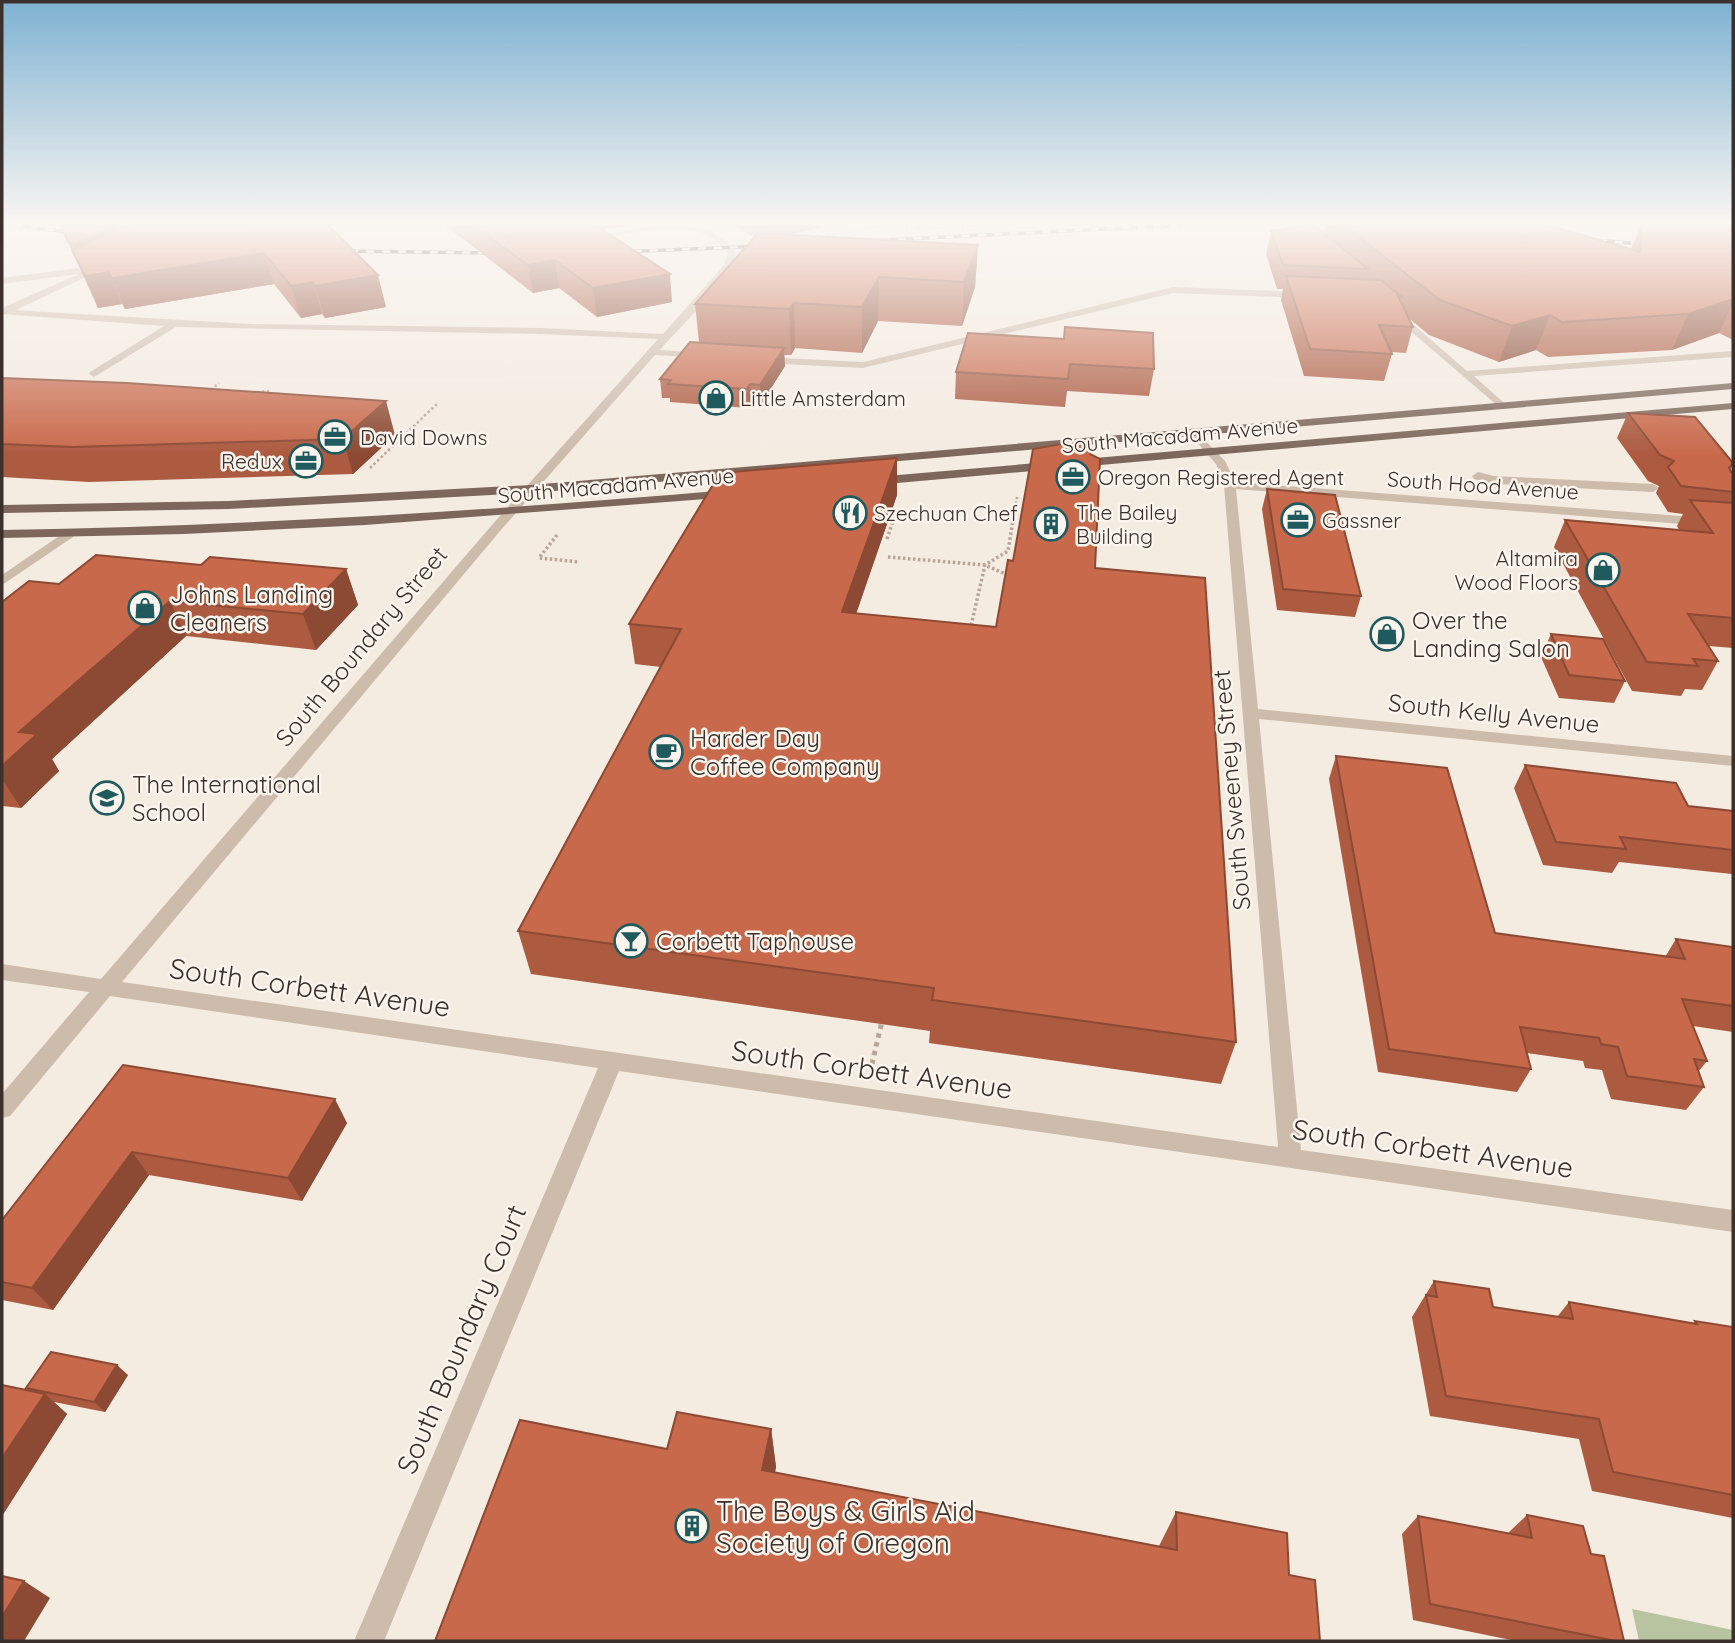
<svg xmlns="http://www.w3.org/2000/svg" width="1735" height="1643" font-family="Quicksand,sans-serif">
<rect width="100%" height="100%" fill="#f4ebe1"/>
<path fill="#b8c4a0" d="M1632,1609l101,21v11h-94z"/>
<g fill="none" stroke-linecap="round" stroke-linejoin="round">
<g stroke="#b9a596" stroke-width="2" stroke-dasharray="2 2" stroke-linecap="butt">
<path d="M894,225l37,3 65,-3"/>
<path d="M820,237l67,-12"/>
</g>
<g stroke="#b9a596" stroke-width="2.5" stroke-dasharray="2.5 2.5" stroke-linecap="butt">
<path d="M207,393l12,-10"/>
<path d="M252,393l17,-2"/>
<path d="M370,468l68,-65"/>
<path d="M1016,504l1,-7"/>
</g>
<g stroke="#b9a596" stroke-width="3.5" stroke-dasharray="2.5 2.5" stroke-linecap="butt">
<path d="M557,535l-18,23 40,4"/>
<path d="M887,539l10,-30"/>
<path d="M888,557l97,8 25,11"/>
<path d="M970,630l15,-65 23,-14 8,-49"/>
</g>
<path stroke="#b9a596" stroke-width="5" stroke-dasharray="4.5 4.5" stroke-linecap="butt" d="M872,1064l10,-43"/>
<g fill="#cdbbac" fill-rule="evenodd">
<path d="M689,225c23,5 34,10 47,29 -12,33 -53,69 -76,96l42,3 5,3 -2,2 -50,-3 -155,176 -378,451 1156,165 -54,-662 -8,-21 -29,-33 6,-3 32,33 10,21 498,38v8l-497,-39 22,220 475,47v10l-474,-47 42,431 432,60v22l-1114,-161 -235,570h-30l244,-573 -488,-72 -100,120 -8,2v-24l87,-102 -87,-12v-16l99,15 391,-454 166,-186 -117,-5 -365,-7 -82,50 -5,-3 1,-2 74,-46 -162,-12v-6l77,-34 -77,10v-6l77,-10 4,4 24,-9v4l-91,43 28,2 208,12 289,4 122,6 61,-69 4,-11c-28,-43 -97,-20 -139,-13l-4,-2 61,-12z"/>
<path d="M1173,287l132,5 4,3 -4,3 -132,-5 -310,75 -102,-5 -5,-3 5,-3 102,5z"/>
<path d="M1393,312h6l68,59 266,-20v6l-259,19 29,26 1,2 -5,3 -106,-91z"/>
<path d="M1478,472l16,4 159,8 6,4 -6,4 -159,-8 -20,-5 -2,-3z"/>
<path d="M68,530l5,1v6l-71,48v-10z"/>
</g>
<g fill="#7d675c" fill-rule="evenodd">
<path d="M1733,383v6l-1202,104 -302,16 -227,4v-8l227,-4 302,-16z"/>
<path d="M1733,403v6l-858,76 -6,-4 6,-4z"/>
<path d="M728,490l6,4 -2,3 -367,28 -181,9 -182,4v-8c243,-4 484,-19 726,-40z"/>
</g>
<defs>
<g id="rail">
<path d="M14,225l69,9"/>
<path d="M1583,239l70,6"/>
<path d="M866,241l315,-16"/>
<path d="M334,251l168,2"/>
<path d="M618,252l147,-6"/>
</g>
</defs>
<use href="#rail" stroke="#3b302b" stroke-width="3.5"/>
<use href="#rail" stroke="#fbf5ee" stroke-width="2.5" stroke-dasharray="8" stroke-linecap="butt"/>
</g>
<g fill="#ac5a40">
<path d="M60,225h268l58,82 -61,11 -3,-4 -21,4 -27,-34 -149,25 -3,-5 -24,4z"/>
<path d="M445,225h187l-31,4 71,73 -75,15 -38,-29 -26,5z"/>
<path d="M733,225h88v3l-31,6 188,11 -3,42 -13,39 -84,-5 -16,32 -67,-5 -4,7h-7l1,11 -24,38 -10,-1 -3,5 -78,-6v-4h-8l-2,-19 39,-37 -4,-38 59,-67z"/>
<path d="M1325,225h223l83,24 10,-24h92v115l-14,-7 -47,17 -124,7 -12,-7 -37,12 -70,-27 -19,-16 3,8 -7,26 -14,-1v2l-8,27 -80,-5 -23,-76 2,-11h-6l-11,-35 5,-23 52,1z"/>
<path d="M1064,339l90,30 -5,27 -82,-5 -2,16 -110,-8 1,-27z"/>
<path d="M2,378l393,57 -42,39 -264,8 -87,-5z"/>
<path d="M1628,413l105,51 -3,6 1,2 2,1v175l-24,-2 9,15 -16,29 -17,-1 -4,7 -49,-5 -78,-144 11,-27 114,10 -2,-4 6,-12 -15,-2 -12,-19 3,-7 -11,-5 -31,-43z"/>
<path d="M1090,454l5,114 141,474 -15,42 -292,-41 1,-12 -399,-57 -13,-43 143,-264 -26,-3 -6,-40 268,-129 -41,118 140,14 17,-66z"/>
<path d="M1267,489l94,107 -6,21 -78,-7 -15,-101z"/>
<path d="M201,565l145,4 12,36 -42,45 -130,-14 -134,123 7,12 -38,37 -19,-2v-204l57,-18z"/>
<path d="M1551,634l74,47 -11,22 -55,-5 -18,-41z"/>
<path d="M1336,756l159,177 170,24 11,-18 57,8v85l-40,-6 14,35 -9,11 6,15 -18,23 -75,-11 -9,-29 -17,-2 -2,-7 -56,-8 4,16 -14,23 -139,-20 -49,-293z"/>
<path d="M1525,765l163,41 45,5v65l-1,-2 -113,-12 -7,11 -69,-8 -29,-77z"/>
<path d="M123,1065l224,58 -45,78 -153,-26 -96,135 -51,-10v-80z"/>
<path d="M1434,1281l59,26 64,10 12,-15 124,22 2,-3 38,6v191l-141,-27 -13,-52 -149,-23 -18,-99z"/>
<path d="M128,1375l-23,37 -51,-10 13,12 -65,102v-131l26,5 -2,-2z"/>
<path d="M771,1429l5,38 -1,5 384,74 17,-34 113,63 31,66 -653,-192z"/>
<path d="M1527,1515l64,39 33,87h-108l-103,-21 -11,-86 16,-18 90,17z"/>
</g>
<g fill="#8c4a34">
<path d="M118,225h156l-190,44 -10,-24z"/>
<path d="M549,225h84l-50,7z"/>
<path d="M760,225h61v3l-60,12z"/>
<path d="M978,245l-3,42 -13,39 2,-44z"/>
<path d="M264,253l10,31 -149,25 -13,-31z"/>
<path d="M555,260l4,28 -26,5 -5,-28z"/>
<path d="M109,272l13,32 -24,4 -13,-32z"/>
<path d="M670,274l2,28 -75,15 -4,-29z"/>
<path d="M378,275l8,32 -61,11 -10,-32z"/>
<path d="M879,277l-1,44 -16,32v-46z"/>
<path d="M313,282l9,32 -21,4 -10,-32z"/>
<path d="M1733,299v4l-14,30 -47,17 16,-36z"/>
<path d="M794,303l1,45 -4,7 -2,-46z"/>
<path d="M1550,315l-14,35 -37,12 13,-36z"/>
<path d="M784,348l1,18 -24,38 -1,-19z"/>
<path d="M750,384l1,19 -3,5 -1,-19z"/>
<path d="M386,401l9,34 -42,39 -10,-35z"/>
<path d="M897,458v37l-54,157 -1,-40z"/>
<path d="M346,569l12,36 -42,45 -13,-36z"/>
<path d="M170,601l16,35 -134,123 7,12 -38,37 -19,-29v-13l17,-34z"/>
<path d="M335,1099l12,24 -45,78 -14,-23z"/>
<path d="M132,1152l17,23 -96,135 -21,-22z"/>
<path d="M117,1365l11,10 -23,37 -11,-10z"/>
<path d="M45,1394l22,20 -65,102v-58z"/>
<path d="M771,1429l5,38 -8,39 -6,-36z"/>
<path d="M24,1581l26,17 -26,43h-22v-24z"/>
</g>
<g fill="#c8694b" stroke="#8c4a34" stroke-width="2">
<path d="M60,225h58l-44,20 -6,-3z"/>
<path d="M136,225h192l50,50 -63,11 -2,-4 -22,4 -27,-33 -152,25 -3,-6 -24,4 -13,-26 51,-23z"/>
<path d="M473,225h122l75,49 -77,14 -38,-28 -27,5z"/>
<path d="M1305,225h9l54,44 -85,-4 -12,-34z"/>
<path d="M1343,225h205l92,27 1,-27h92v74l-45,15 -126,8 -12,-7 -38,11 -72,-26z"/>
<path d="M758,233l220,12 -14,37 -85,-5 -17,30 -68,-4 -5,6 -94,-5z"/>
<path d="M1286,276l95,4 22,18 -5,-2 15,31 -34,-2 13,29 -82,-5z"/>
<path d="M1065,327l88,6 1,36 -84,-5 -2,15 -112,-7 12,-39 96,6z"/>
<path d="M690,342l94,6 -24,37 -10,-1 -3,5 -79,-5 3,-4 -11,-1z"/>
<path d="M2,378l125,5 259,18 -43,38 -270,8 -71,-3z"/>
<path d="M1628,413l67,4 38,46 -4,5 2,4 2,1v19l-52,-6 -13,-19 6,-6 -14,-6z"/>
<path d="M1090,439v15l10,5 -5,109 110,10 31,464 -304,-42 2,-12 -416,-57 163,-302 -52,-5 91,-151 177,-15 -55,154 154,15 12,-67 5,1 20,-112z"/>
<path d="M1267,489l68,6 26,101 -78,-7z"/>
<path d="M1690,500l43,3v115l-45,-4 30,47 -25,-2 5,7 -51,-4 -82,-142 148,13z"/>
<path d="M96,555l105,10 9,-8 136,12 -43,45 -133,-13 -151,131 18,2 -35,32v-164l27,-21 30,3z"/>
<path d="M1551,634l52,5 22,42 -56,-6z"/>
<path d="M1336,756l111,12 48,165 190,26 -9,-20 57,8v59l-51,-7 25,62 -13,-2 10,28 -77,-11 -9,-29 -17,-3 -2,-6 -79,-11 11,42 -142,-20z"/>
<path d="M1525,765l151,18 12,23 45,5v39l-113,-13 6,12 -70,-7z"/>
<path d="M123,1065l212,34 -47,79 -156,-26 -100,136 -30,-6v-62z"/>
<path d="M1434,1281l55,8 4,18 80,12 -4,-17 128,22 -2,-3 38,6v168l-120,-23 -14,-53 -153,-23 -20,-101 11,2z"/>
<path d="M51,1352l66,13 -23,37 -68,-14z"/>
<path d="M2,1385l43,9 -43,64z"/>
<path d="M677,1412l94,17 -9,41 415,80 -1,-38 111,21 2,42 26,5 5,61h-885l85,-221 147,29z"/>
<path d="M1527,1515l56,11 8,28 13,2 20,85h-8l-186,-37 -12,-88 114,22z"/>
<path d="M2,1576l22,5 -22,36z"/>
</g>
<linearGradient id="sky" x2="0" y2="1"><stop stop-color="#7eb2d2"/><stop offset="0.49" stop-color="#faf6f2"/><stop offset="1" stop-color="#faf6f2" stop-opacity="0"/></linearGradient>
<rect width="1735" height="455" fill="url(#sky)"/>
<defs>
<symbol id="shop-ring" viewBox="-11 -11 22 22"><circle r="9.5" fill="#fbf5ee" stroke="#1f5a5e" stroke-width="1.5"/><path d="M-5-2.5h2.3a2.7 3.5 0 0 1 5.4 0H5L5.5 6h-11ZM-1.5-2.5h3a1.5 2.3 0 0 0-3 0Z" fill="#1f5a5e"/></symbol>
<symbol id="office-ring" viewBox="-11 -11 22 22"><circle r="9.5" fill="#fbf5ee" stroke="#1f5a5e" stroke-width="1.5"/><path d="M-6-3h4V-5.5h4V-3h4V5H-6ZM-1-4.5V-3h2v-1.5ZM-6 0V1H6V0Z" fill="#1f5a5e"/></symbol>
<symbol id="restaurant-ring" viewBox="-11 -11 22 22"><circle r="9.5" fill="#fbf5ee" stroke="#1f5a5e" stroke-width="1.5"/><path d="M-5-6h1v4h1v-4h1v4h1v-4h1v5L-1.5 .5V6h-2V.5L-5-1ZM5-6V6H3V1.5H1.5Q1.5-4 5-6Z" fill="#1f5a5e"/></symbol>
<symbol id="building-ring" viewBox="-11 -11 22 22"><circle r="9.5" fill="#fbf5ee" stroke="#1f5a5e" stroke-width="1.5"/><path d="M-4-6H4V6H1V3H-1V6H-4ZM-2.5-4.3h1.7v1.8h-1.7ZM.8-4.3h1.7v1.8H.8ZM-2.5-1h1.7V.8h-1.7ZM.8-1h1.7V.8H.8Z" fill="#1f5a5e"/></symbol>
<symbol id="cafe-ring" viewBox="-11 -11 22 22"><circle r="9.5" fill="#fbf5ee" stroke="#1f5a5e" stroke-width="1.5"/><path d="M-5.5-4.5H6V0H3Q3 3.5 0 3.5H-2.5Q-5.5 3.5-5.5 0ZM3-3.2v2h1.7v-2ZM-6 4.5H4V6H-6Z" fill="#1f5a5e"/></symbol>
<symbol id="school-ring" viewBox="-11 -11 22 22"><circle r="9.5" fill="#fbf5ee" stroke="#1f5a5e" stroke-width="1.5"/><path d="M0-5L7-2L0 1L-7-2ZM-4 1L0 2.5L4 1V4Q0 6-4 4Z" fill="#1f5a5e"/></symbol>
<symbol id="bar-ring" viewBox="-11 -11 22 22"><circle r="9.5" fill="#fbf5ee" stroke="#1f5a5e" stroke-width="1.5"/><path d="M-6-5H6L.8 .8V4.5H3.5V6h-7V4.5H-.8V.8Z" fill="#1f5a5e"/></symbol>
</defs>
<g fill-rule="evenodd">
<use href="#shop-ring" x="697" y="379" width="38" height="38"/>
<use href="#office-ring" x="316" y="418" width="38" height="38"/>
<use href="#office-ring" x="287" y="442" width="38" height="38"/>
<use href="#office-ring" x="1054" y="458" width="38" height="38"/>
<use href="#restaurant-ring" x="831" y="494" width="38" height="38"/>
<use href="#office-ring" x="1279" y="501" width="38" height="38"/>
<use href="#building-ring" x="1032" y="505" width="38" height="38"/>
<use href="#shop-ring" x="1584" y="551" width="38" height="38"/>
<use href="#shop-ring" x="126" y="589" width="38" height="38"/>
<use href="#shop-ring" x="1368" y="615" width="38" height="38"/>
<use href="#cafe-ring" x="647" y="733" width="38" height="38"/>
<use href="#school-ring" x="88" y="779" width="38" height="38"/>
<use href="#bar-ring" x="612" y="922" width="38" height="38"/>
<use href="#building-ring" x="673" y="1507" width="38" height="38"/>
</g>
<g text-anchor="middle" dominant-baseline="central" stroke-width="5" stroke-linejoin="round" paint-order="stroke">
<g font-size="21" fill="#3b302b" stroke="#fbf5ee" text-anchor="start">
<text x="740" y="398">Little Amsterdam</text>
<text x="360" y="437">David Downs</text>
<text x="282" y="461" text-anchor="end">Redux</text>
<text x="1098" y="477">Oregon Registered Agent</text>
<text x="1076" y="512">The Bailey<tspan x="1076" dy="24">Building</tspan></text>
<text x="874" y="513">Szechuan Chef</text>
<text x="1322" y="520">Gassner</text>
<text x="1578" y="558" text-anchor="end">Altamira<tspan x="1578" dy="24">Wood Floors</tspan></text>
</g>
<g font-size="21" fill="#3b302b" stroke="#fbf5ee">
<text transform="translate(1180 435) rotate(-5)">South Macadam Avenue</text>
<text transform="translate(616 485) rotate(-5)">South Macadam Avenue</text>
<text transform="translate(1483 485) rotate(4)">South Hood Avenue</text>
</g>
<g font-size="24" fill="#3b302b" stroke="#fbf5ee" text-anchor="start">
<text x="170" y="594">Johns Landing<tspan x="170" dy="28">Cleaners</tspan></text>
<text x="1412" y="620">Over the<tspan x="1412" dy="28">Landing Salon</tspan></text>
<text x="690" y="738">Harder Day<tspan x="690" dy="28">Coffee Company</tspan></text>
<text x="132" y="784">The International<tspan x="132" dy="28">School</tspan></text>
<text x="656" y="941">Corbett Taphouse</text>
</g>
<g font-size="24" fill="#3b302b" stroke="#fbf5ee">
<text transform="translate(361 646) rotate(-50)">South Boundary Street</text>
<text transform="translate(1494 713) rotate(6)">South Kelly Avenue</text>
<text transform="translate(1231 790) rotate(-95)">South Sweeney Street</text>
</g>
<g font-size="28" fill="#3b302b" stroke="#fbf5ee">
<text transform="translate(310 987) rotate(8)">South Corbett Avenue</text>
<text transform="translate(872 1069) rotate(8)">South Corbett Avenue</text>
<text transform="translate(1433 1148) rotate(8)">South Corbett Avenue</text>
<text transform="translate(461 1339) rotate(-67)">South Boundary Court</text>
</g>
<g font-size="28" fill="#3b302b" stroke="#fbf5ee" text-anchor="start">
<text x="716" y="1510">The Boys &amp; Girls Aid<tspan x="716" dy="32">Society of Oregon</tspan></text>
</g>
</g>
<rect width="1735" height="1643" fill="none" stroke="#3b302b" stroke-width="7"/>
</svg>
